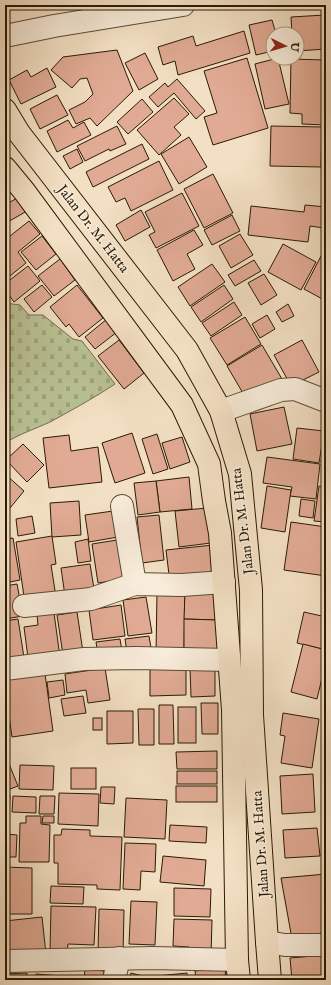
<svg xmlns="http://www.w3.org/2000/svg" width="331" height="985" font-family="'IM FELL English',serif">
<defs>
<pattern id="cemetery-stones" width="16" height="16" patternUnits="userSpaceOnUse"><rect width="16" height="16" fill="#b9c295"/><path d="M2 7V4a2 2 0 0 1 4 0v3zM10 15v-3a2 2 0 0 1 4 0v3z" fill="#9fa67f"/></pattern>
</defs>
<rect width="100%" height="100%" fill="#f3e0c4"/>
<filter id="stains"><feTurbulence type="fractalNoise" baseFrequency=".005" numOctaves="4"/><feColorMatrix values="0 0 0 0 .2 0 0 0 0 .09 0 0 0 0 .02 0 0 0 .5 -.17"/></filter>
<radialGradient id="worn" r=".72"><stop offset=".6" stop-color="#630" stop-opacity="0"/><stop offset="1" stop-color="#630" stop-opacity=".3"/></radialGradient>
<path fill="url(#cemetery-stones)" stroke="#726e4d" d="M5,303l15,2 9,10h14l30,24 9,2 33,43c-21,14 -43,26 -65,38 -15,7 -31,12 -45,21z"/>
<g fill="#e1aa94" stroke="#2a1b05">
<path d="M5,5h20l1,1 -21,4z"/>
<path d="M325,15l1,34 -29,2v-17h-5l-1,-17z"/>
<path d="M272,20l4,14h-3v17l-17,4 -7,-30z"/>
<path d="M244,31l6,22 -72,22 -3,-14 -12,4 -5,-18 35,-11 3,10z"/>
<path d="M117,50l16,41 -36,35 -7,-8 -14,6 -7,-14 16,-8 8,-8 -6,-16 -7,1 -8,9 -21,-18 12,-13z"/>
<path d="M145,53l13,26 -19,11 -14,-27z"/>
<path d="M247,58l21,70 -55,17 -9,-28 13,-4 -13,-42z"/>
<path d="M278,58l11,46 -24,5 -10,-45z"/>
<path d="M291,59l34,1 -1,47h2v18l-24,-1v-10l-12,-1z"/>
<path d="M47,68l9,19 -35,17 -12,-24 18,-10 4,7z"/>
<path d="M177,79l28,32 -9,8 -22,-26 -16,14 -9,-10 16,-14 3,4z"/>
<path d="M57,95l11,20 -28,14 -10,-20z"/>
<path d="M174,98l15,16 -15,13 7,8 -22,20 -22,-25z"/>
<path d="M142,99l11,13 -25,22 -11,-12z"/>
<path d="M68,120l5,8 11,-6 7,13 -34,17 -10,-21z"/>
<path d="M117,126l9,18 -16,7 -1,-2 -24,12 -8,-15z"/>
<path d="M271,126l51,1 -1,40 -51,-1z"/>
<path d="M189,137l18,30 -28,17 -18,-30z"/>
<path d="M142,144l7,15 -56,28 -7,-15z"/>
<path d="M77,149l6,13 -13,7 -7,-13z"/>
<path d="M159,161l14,29 -42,21 -6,-13 -9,4 -8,-15z"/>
<path d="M213,174l20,39 -29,15 -20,-39z"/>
<path d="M182,193l17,33 -43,22 -7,-13 6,-3 -10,-20z"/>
<path d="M19,197l8,14 -21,12 -1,-2v-16z"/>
<path d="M305,205l21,2 -2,21 -14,-2 -2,16 -60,-7 3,-29 53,6z"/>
<path d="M141,210l9,17 -25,14 -9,-16z"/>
<path d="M232,215l8,16 -28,14 -8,-15z"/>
<path d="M29,221l11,13 -22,18 8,11 -21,17v-40z"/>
<path d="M194,230l9,15 -16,9 8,15 -22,12 -16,-31z"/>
<path d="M240,234l13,21 -22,13 -12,-22z"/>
<path d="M42,236l14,18 -20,16 -15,-18z"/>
<path d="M283,244l33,18 -15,28 -33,-18z"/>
<path d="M321,256l5,3v42l-22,-12z"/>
<path d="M60,259l15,21 -21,16 -16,-20z"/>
<path d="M254,260l7,11 -26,15 -7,-11z"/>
<path d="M212,264l13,18 -35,24 -12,-19z"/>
<path d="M28,266l12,15 -26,21 -8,-11 4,-3 -4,-5z"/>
<path d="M264,274l13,21 -16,10 -13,-22z"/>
<path d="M42,285l10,12 -18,15 -10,-13z"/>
<path d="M77,285l26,33 -24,19 -10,-13 -3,3 -16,-20z"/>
<path d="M224,285l9,14 -32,23 -10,-15z"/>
<path d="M234,302l8,13 -31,21 -9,-13z"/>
<path d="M288,304l6,12 -12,6 -6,-10z"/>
<path d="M267,315l8,14 -15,9 -8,-14z"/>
<path d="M245,317l16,27 -34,21 -17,-27z"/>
<path d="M107,319l10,13 -22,17 -10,-12z"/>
<path d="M326,339v31h-4z"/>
<path d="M119,340l25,33 -20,16 -26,-33z"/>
<path d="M302,340l17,32 -28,14 -17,-31z"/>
<path d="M262,345l20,34 -35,21 -20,-34z"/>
<path d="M284,407l8,37 -35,7 -7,-37z"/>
<path d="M297,428l27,3 -5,32 -26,-4z"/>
<path d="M132,433l13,40 -30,10 -13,-40z"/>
<path d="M157,434l11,35 -15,5 -11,-35z"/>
<path d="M69,435l2,16 27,-4 4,35 -53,6 -6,-50z"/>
<path d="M182,437l8,25 -20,7 -8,-26z"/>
<path d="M324,437l2,1v26l-5,-1z"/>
<path d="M23,444l21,21 -17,17 -21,-22z"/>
<path d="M267,457l53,7 -4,35 -26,-3 2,-9 -29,-4z"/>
<path d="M5,474l19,17 -14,17 -5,-4z"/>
<path d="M189,477l3,32 -32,3 -4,-31z"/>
<path d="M156,481l4,31 -22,3 -4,-32z"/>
<path d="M267,486l24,4 -6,42 -24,-4z"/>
<path d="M319,486l7,1v35l-12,-1z"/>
<path d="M301,499l14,2 -2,17 -14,-2z"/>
<path d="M79,501l2,34 -29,2 -2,-34z"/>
<path d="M207,508l4,35 -32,4 -4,-36z"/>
<path d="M120,510l4,26 -35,6 -4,-27z"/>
<path d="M159,515l5,45 -22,3 -5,-46z"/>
<path d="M32,516l3,17 -17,3 -2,-17z"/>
<path d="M291,522l35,5v49l-42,-6z"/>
<path d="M52,536l4,28 -5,1 5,32 -31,6 -9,-61z"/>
<path d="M13,538l7,42 -15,3v-44z"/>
<path d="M88,539l3,22 -13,2 -3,-21z"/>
<path d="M117,540l12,38 -31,5 -6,-39z"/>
<path d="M213,545l4,33 -47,5 -4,-33z"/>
<path d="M90,564l5,31 -30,1 -4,-28z"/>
<path d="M17,584l6,32 -18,3v-33z"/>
<path d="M157,592h28l-1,62h-28z"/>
<path d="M185,592h34l-1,28 -34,-1z"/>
<path d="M146,597l6,36 -24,3 -5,-36z"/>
<path d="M121,605l4,31 -32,4 -4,-30z"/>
<path d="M77,612l6,40 -20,3 -6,-40z"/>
<path d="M304,612l22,5v33l-29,-7z"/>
<path d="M54,613l6,44 -32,1 -4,-31 14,-2 -1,-10z"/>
<path d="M18,619l7,45 -20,3v-46z"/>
<path d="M184,619l34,1v35l-34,-1z"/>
<path d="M149,636l2,12 -24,4 -2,-13z"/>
<path d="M120,639l2,12 -24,4 -2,-13z"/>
<path d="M303,644l23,6v11l-9,38 -26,-7z"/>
<path d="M150,667h36v28l-36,1z"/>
<path d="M105,668l5,32 -22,3 -2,-13 -19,3 -2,-19z"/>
<path d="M190,668h25v28l-24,1z"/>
<path d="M45,674l8,57 -41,6 -7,-49v-8z"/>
<path d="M63,680l2,15 -16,3 -2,-16z"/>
<path d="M5,696l4,29h-4z"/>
<path d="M83,696l3,17 -22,3 -3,-17z"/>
<path d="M201,703h17v31h-16z"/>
<path d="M159,705h14l1,39h-15z"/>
<rect x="178" y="707" width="18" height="36"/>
<path d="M138,709h16v36h-15z"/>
<path d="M107,711h26v32l-26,1z"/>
<path d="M283,713l36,6 -7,49 -31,-5 4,-27 -5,-1z"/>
<rect x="93" y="718" width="9" height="12"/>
<path d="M217,751v18h-40l-1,-17z"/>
<path d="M7,759l11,27 -13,5v-31z"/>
<path d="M20,765l34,1 -1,24 -34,-1z"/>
<rect x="71" y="768" width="25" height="21"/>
<rect x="177" y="771" width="40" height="13"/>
<path d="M313,774l2,38 -33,2 -2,-38z"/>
<path d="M326,775v30h-3l-1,-29z"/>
<rect x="176" y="786" width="41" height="16"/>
<path d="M101,787h14l-1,17 -14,-1z"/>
<path d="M59,793l40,1 -1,32 -40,-2z"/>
<path d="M5,795h5l-1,25h-4z"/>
<path d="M13,796l23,1v16l-24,-1z"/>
<path d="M40,796h15l-1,18h-15z"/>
<path d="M126,798l41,2 -2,39 -41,-2z"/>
<path d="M26,816h15v8l9,1 -1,37h-30l1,-39h6z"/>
<path d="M43,816h11v7h-12z"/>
<path d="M170,825l37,2 -1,16 -37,-2z"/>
<path d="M317,828l3,28 -35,2 -2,-28z"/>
<path d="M62,829l28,1v6l32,1 -2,53 -23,-1v-4l-39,-1v-21h-4v-28h7z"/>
<path d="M5,834l12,1 -1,22h-11z"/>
<path d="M125,843l31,1 -1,28 -14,-1 -1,19 -17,-1z"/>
<path d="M163,856l43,4 -2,26 -44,-4z"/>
<path d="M5,867l27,1v46h-27z"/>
<path d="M326,874v63l-34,2 -11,-61z"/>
<path d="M51,886l33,1 -1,17 -33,-1z"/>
<path d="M174,888l37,1 -1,28 -36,-1z"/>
<path d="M131,901l26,1 -2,43 -26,-1z"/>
<path d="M51,906l45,1 -2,38 -26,-1 -1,8h-17z"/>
<path d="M99,909l25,1 -1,44 -25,-1z"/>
<path d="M42,917l4,37h-41v-33z"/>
<path d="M174,919l38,1 -1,36h-23l1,-9 -16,-1z"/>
<path d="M326,955v25h-34l-2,-22z"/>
<path d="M225,968l1,12h-30l-1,-9z"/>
<path d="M85,969l19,2 -1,9h-19z"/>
<path d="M27,973v7h-22v-6z"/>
<path d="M131,973l20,5 -1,2h-22z"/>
<path d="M187,973l1,7h-31v-4z"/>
<path d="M36,974l39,3 -1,3h-38z"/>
</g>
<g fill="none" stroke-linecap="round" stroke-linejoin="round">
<defs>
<g id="minor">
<path d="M5,36l49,-10 129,-21"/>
<path d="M221,411l60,-21 14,-1 31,12"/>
<path d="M122,506l13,78"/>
<path d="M24,606l67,-7 44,-15 47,1 42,-3"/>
<path d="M5,669l79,-10 52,-1 93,2"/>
<path d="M267,942l18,3h41"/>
<path d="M5,961l148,-3 84,2"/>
<path d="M114,980l5,-22"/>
</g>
<g id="major">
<path d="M5,110l14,23 168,217 34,61 19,63 11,116 1,125 15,227 3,38"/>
<path d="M5,168l19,23 158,214 27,59 5,37 6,32 13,177 4,250 2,20"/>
</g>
</defs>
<use href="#minor" stroke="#5c4c35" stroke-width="24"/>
<use href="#major" stroke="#2a1b05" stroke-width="24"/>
<use href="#minor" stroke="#f7ebd9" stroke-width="22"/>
<use href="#major" stroke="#f3e0c4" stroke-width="22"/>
</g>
<g text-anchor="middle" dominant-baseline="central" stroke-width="3" stroke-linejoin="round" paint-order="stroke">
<g font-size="14" fill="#2a1b05" stroke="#f7ebd9">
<text transform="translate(93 229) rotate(52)">Jalan Dr. M. Hatta</text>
<text transform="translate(243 521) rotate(-97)">Jalan Dr. M. Hatta</text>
<text transform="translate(261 844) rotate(-94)">Jalan Dr. M. Hatta</text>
</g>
</g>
<rect width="331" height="985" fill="none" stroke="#f3e0c4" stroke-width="20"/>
<rect x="6" y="6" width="319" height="973" fill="none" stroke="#2a1b05" stroke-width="2"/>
<rect x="10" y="10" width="311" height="965" fill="none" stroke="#2a1b05"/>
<g transform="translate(285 46) rotate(95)"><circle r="19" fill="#f7ebd9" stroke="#a59884"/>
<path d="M0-3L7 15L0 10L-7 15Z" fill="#8f2418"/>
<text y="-6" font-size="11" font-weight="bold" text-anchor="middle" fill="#2a1b05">U</text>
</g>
<rect width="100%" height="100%" filter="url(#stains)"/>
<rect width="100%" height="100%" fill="url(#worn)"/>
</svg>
